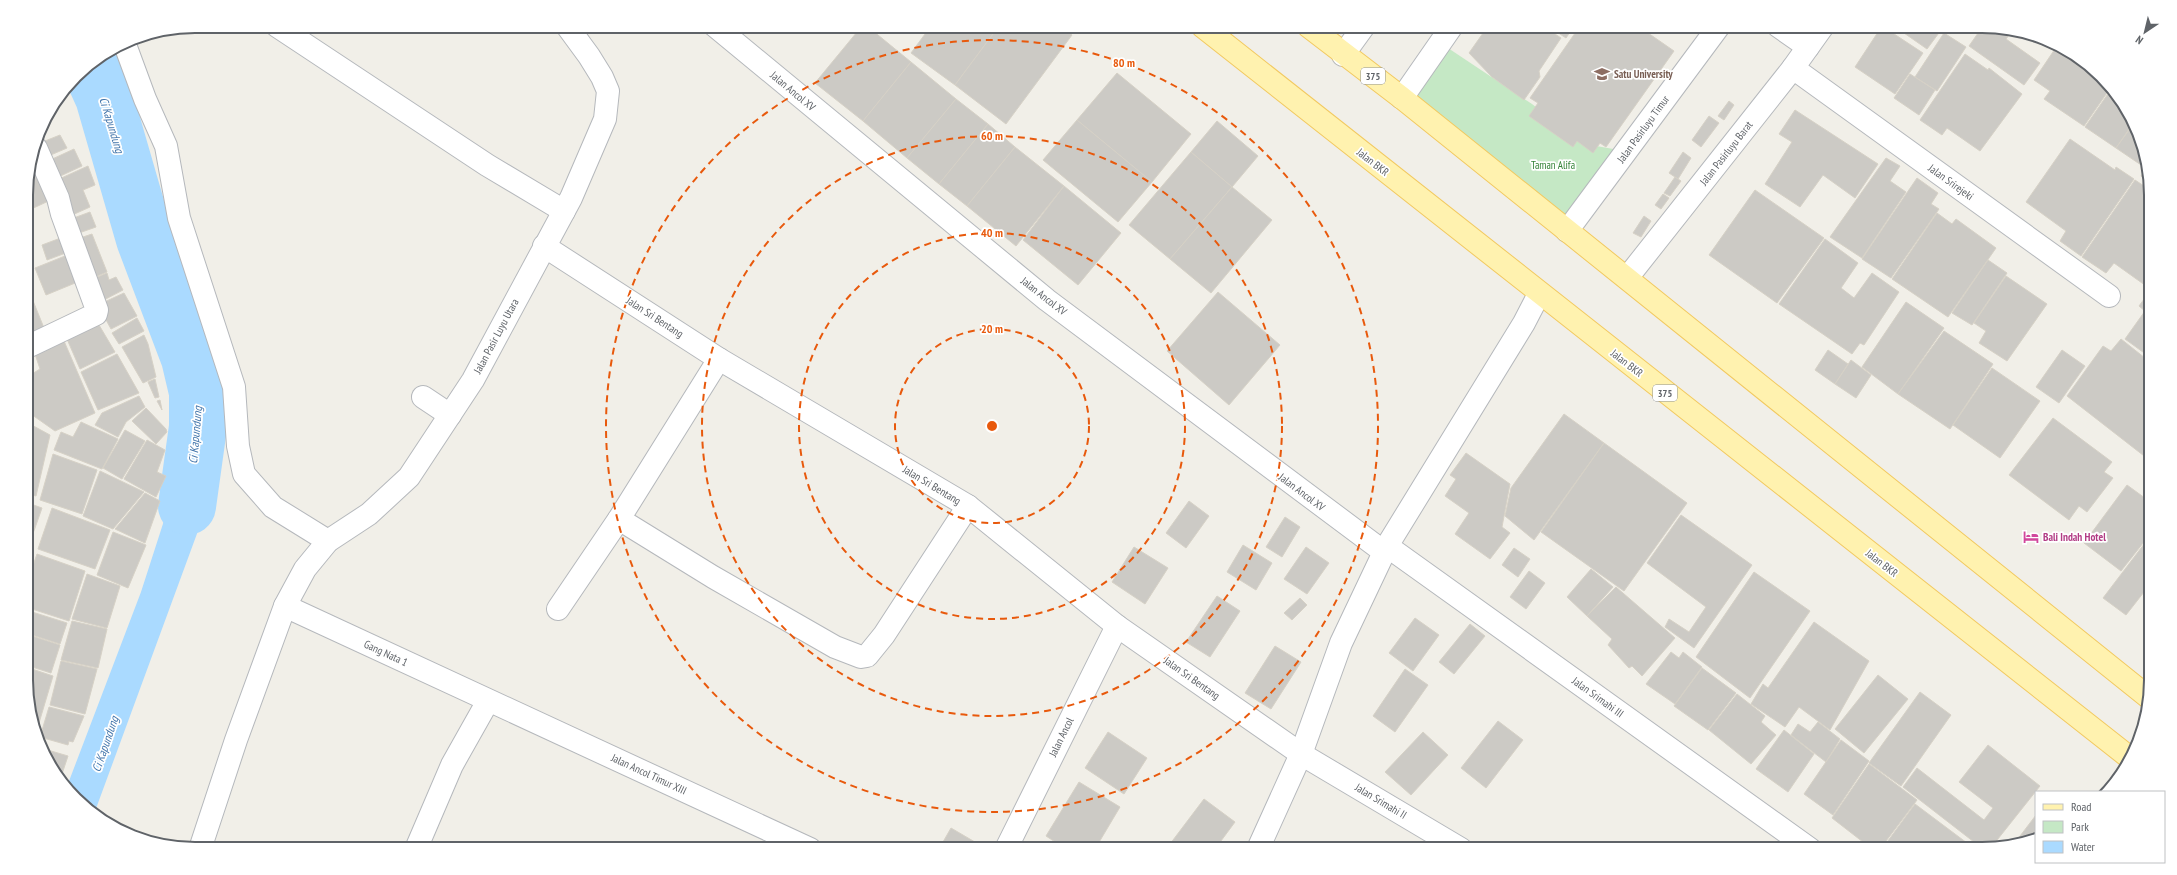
<svg xmlns="http://www.w3.org/2000/svg" width="2177" height="875" font-family="'PT Sans Narrow',sans-serif">
<rect width="100%" height="100%" fill="#f1efe8"/>
<path fill="#c5e8c5" d="M1442,44l90,60 53,40 34,6 -50,74 -161,-125z"/>
<path fill="#aadaff" d="M198,427l12,3 -1,71 -115,313 -28,-25 75,-197 29,-90 13,-72z"/>
<g fill="none" stroke-linecap="round" stroke-linejoin="round">
<path stroke="#aadaff" stroke-width="58" d="M89,64l15,33 41,142 45,119 8,34v35l-11,79"/>
</g>
<g fill="#cccac5" stroke="#d6d1c6">
<path d="M862,26h5l44,36 -48,59 -48,-38z"/>
<path d="M931,26h68l-44,59 -44,-32z"/>
<path d="M999,26h61l12,9 -66,89 -51,-39z"/>
<path d="M1488,26h55l18,12 -22,33 1,6 -16,23 -32,-23 -23,-24z"/>
<path d="M1545,26h29l-8,12 -12,-8 -1,2z"/>
<path d="M1580,26h58l36,25 -68,96 -6,-4 -7,10 -16,-12 -4,6 -44,-31 9,-13 -8,-5z"/>
<path d="M1882,26l41,27 -28,41 -40,-27z"/>
<path d="M1894,26h50l-17,23z"/>
<path d="M1983,26l29,5 -6,8 34,24 -16,22 -55,-39z"/>
<path d="M1944,33l22,14 -29,44 -22,-14z"/>
<path d="M2057,46l28,15 26,26 -27,39 -40,-27 6,-8 -16,-11z"/>
<path d="M1965,54l23,16 1,-2 33,26 -42,57 -33,-23 -5,7 -22,-15z"/>
<path d="M911,62l45,37 -49,59 -44,-37z"/>
<path d="M1117,73l74,61 -39,48 -75,-62z"/>
<path d="M1910,74l25,16 -16,25 -25,-17z"/>
<path d="M2112,88l22,34 -18,26 -31,-21z"/>
<path d="M956,99l32,25 -49,60 -32,-26z"/>
<path d="M1729,101l5,4 -10,15 -6,-4z"/>
<path d="M1795,110l83,54 -23,34 -32,-23 -23,32 -35,-23 27,-42 -13,-8z"/>
<path d="M1709,116l10,7 -18,24 -9,-7z"/>
<path d="M1077,120l75,62 -34,40 -75,-62z"/>
<path d="M1217,121l41,35 -26,31 -41,-35z"/>
<path d="M2134,123l4,7 9,33 -3,4 -28,-19z"/>
<path d="M988,124l27,23 -48,59 -28,-22z"/>
<path d="M60,135l7,13 -21,9 -6,-14z"/>
<path d="M2070,139l45,31 1,-3 18,12 -53,77 -21,-15 6,-10 -40,-29z"/>
<path d="M1015,147l49,39 -48,60 -49,-40z"/>
<path d="M74,149l8,17 -26,12 -8,-17z"/>
<path d="M35,152l20,46 -28,13 -1,-27z"/>
<path d="M1191,152l41,35 -62,72 -41,-34z"/>
<path d="M1683,152l8,6 -13,21 -9,-6z"/>
<path d="M1886,158l14,8 -10,15 16,11 -44,66 -32,-21z"/>
<path d="M88,166l7,19 -12,5 7,17 -20,9 -13,-36z"/>
<path d="M2148,166l2,7v9l-9,-6z"/>
<path d="M1675,177l6,4 -11,15 -6,-3z"/>
<path d="M1917,178l21,15 -7,11 8,5 -48,69 -29,-19z"/>
<path d="M2135,180l15,10 -1,98 -35,-25 -8,10 -24,-16z"/>
<path d="M1064,186l57,47 -43,52 -55,-45z"/>
<path d="M1232,187l40,33 -61,73 -41,-34z"/>
<path d="M1755,190l69,48 -47,65 -68,-48z"/>
<path d="M1663,194l6,4 -8,11 -6,-4z"/>
<path d="M90,212l6,15 -20,7 -5,-15z"/>
<path d="M1937,213l15,11 4,-5 40,29 -48,69 -56,-38z"/>
<path d="M1644,216l7,5 -10,16 -8,-4z"/>
<path d="M92,234l15,38 -19,8 -14,-40z"/>
<path d="M66,236l5,15 -24,9 -5,-15z"/>
<path d="M1825,239l33,24 -17,25 13,10 18,-25 27,19 -35,53 -4,-2 -8,11 -73,-50z"/>
<path d="M70,254l10,27 -34,14 -11,-27z"/>
<path d="M1988,260l19,13 -35,52 -20,-12z"/>
<path d="M107,273l2,7 7,-3 7,13 -25,13 -10,-22z"/>
<path d="M2006,276l41,28 -40,57 -28,-18 7,-12 -12,-8z"/>
<path d="M27,286l17,42 -17,9z"/>
<path d="M2150,291v59l-3,5 -22,-16 20,-28 -6,-5z"/>
<path d="M1218,292l62,53 -51,60 -62,-54z"/>
<path d="M124,293l13,23 -26,13 -13,-24z"/>
<path d="M1906,302l38,26 -46,66 -36,-27z"/>
<path d="M137,318l7,13 -25,13 -7,-11z"/>
<path d="M99,325l16,27 -35,17 -13,-30z"/>
<path d="M1944,331l49,33 -43,65 -52,-35z"/>
<path d="M144,335l4,9 8,33 -13,6 -21,-36z"/>
<path d="M2121,339l29,23v93l-2,4 -81,-63 36,-50 8,5z"/>
<path d="M64,341l31,72 -40,18 -27,-19 -1,-35 13,-8 -5,-15z"/>
<path d="M1828,350l20,14 -13,20 -20,-14z"/>
<path d="M2062,350l23,16 -26,37 -23,-16z"/>
<path d="M117,354l22,39 -41,17 -17,-38z"/>
<path d="M1851,360l20,15 -15,23 -21,-14z"/>
<path d="M1992,368l48,33 -40,57 -47,-33z"/>
<path d="M155,379l4,18 -4,1 -7,-16z"/>
<path d="M139,396l6,11 -19,15 -8,15 -23,-12 7,-12z"/>
<path d="M160,400l2,10 -5,-9z"/>
<path d="M146,408l20,21 1,3 -11,12 -24,-23z"/>
<path d="M1564,414l40,29 -70,97 -29,-24 6,-28z"/>
<path d="M2053,418l59,44 -8,10 9,6 -26,34 -8,-6 -10,14 -60,-45z"/>
<path d="M81,422l37,17 -16,30 -48,-19 7,-18 12,5z"/>
<path d="M28,423l22,12 -14,61 -8,-2z"/>
<path d="M125,430l20,11 -23,38 -19,-11z"/>
<path d="M147,440l18,10 -8,22 9,4 -10,21 -32,-18z"/>
<path d="M1604,443l83,60 -63,88 -83,-59z"/>
<path d="M1466,453l44,31 -8,43 8,6 -20,26 -35,-25 14,-21 -24,-17 11,-17 -6,-4z"/>
<path d="M53,454l44,16 -15,44 -42,-14z"/>
<path d="M100,471l44,21 -31,37 -30,-13z"/>
<path d="M2127,485l22,16 1,-2 1,34 -30,38 -37,-28z"/>
<path d="M145,493l15,8 -15,42 -30,-14z"/>
<path d="M1189,501l20,15 -23,32 -20,-15z"/>
<path d="M28,503l14,5 -7,20 -7,-3z"/>
<path d="M52,508l58,22 -15,39 -57,-20z"/>
<path d="M1681,515l71,50 -58,83 -29,-21 4,-8 20,13 17,-25 -59,-44z"/>
<path d="M1285,517l15,10 -18,30 -16,-10z"/>
<path d="M28,526l7,2 -7,18z"/>
<path d="M113,532l33,13 -18,43 -31,-13z"/>
<path d="M2151,535v61l-7,-4 -18,23 -23,-17z"/>
<path d="M1243,545l29,18 -16,27 -29,-18z"/>
<path d="M1134,547l34,21 -23,36 -33,-22z"/>
<path d="M1306,547l23,16 -22,31 -23,-15z"/>
<path d="M1514,548l16,11 -12,18 -16,-12z"/>
<path d="M37,554l48,17 -16,50 -40,-13 -1,-28z"/>
<path d="M1591,569l22,18 -26,29 -20,-19z"/>
<path d="M1529,571l16,12 -19,26 -16,-12z"/>
<path d="M1754,572l56,39 -60,87 -54,-41z"/>
<path d="M87,574l33,12 -13,42 -35,-9z"/>
<path d="M1616,587l59,51 -33,38 -10,-10 -3,2 -21,-23 4,-6 -25,-23z"/>
<path d="M1217,596l23,15 -30,46 -24,-15z"/>
<path d="M1300,598l7,7 -15,15 -8,-7z"/>
<path d="M29,611l38,12 -7,21 -31,-10z"/>
<path d="M1415,618l24,17 -26,36 -24,-18z"/>
<path d="M72,621l35,8 -9,39 -37,-8z"/>
<path d="M1814,622l55,39 -39,69 -31,-23 -14,20 -34,-23 12,-20 5,4z"/>
<path d="M1470,624l15,12 -31,38 -15,-12z"/>
<path d="M29,635l31,10 -9,28 -22,-7z"/>
<path d="M1275,646l26,16 -30,47 -26,-16z"/>
<path d="M1671,652l8,6 4,-6 19,15 -27,37 -29,-20z"/>
<path d="M61,661l36,8 -12,45 -35,-9z"/>
<path d="M29,668l24,8 -17,57 -7,-20z"/>
<path d="M1702,668l34,25 -28,37 -34,-24z"/>
<path d="M1405,669l23,16 -33,47 -22,-16z"/>
<path d="M1878,675l30,24 -44,54 -29,-24z"/>
<path d="M1920,692l31,23 -50,71 -32,-23z"/>
<path d="M1737,694l28,22 -4,6 15,13 -25,29 -42,-34z"/>
<path d="M49,707l35,9 -11,26 -4,-1 -1,4 -28,-8z"/>
<path d="M1498,721l25,19 -37,48 -25,-20z"/>
<path d="M1818,722l22,17 -14,23 -35,-27 7,-11 12,8z"/>
<path d="M1784,730l30,24 -26,38 -32,-23z"/>
<path d="M1108,732l39,26 -23,36 -39,-26z"/>
<path d="M1423,732l25,23 -37,40 -26,-23z"/>
<path d="M1841,740l28,21 -36,54 -29,-21z"/>
<path d="M1988,745l52,41 -50,63h-7l-80,-62 14,-19 67,52 9,-12 -34,-26z"/>
<path d="M41,748l27,8 -8,24 -17,-25z"/>
<path d="M1869,764l48,36 -37,49h-8l-40,-31z"/>
<path d="M1079,782l41,25 -25,42h-29l-20,-13z"/>
<path d="M1204,799l31,23 -20,27h-39l-6,-5z"/>
<path d="M1915,804l60,45h-93z"/>
<path d="M2036,815v25l-22,4z"/>
<path d="M951,828l29,17 -2,4h-39z"/>
</g>
<g fill="none" stroke-linecap="round" stroke-linejoin="round">
<defs>
<g id="minor">
<path d="M277,26l210,139 77,46"/>
<path d="M715,26l332,274 337,252"/>
<path d="M1778,26l30,21"/>
<path d="M124,42l21,57 21,47 13,72 55,169 4,59 6,28 29,33 55,34"/>
<path d="M1343,55l21,-29"/>
<path d="M1793,68l316,228"/>
<path d="M1402,98l50,-72"/>
<path d="M1567,231l152,-205"/>
<path d="M544,246l175,113 249,147 149,120 184,128 160,95"/>
<path d="M1627,278l166,-210 30,-42"/>
<path d="M27,347l69,-33 1,-4 -35,-96 -4,-16 -22,-50"/>
<path d="M423,397l27,18"/>
<path d="M619,519l94,58 122,70 26,10 6,-1 17,-21 84,-129"/>
<path d="M1387,546l423,303"/>
<path d="M285,606l525,243"/>
<path d="M558,609l61,-90 100,-160"/>
<path d="M200,849l36,-109 49,-134 20,-37 23,-28 41,-27 40,-37 64,-97 98,-182 34,-79 3,-28 -6,-14 -13,-21 -22,-30"/>
<path d="M416,849l36,-84 36,-64"/>
<path d="M1006,849l111,-223"/>
<path d="M1258,849l43,-95 40,-111 46,-97 137,-223 15,-29"/>
</g>
<g id="major">
<path d="M1202,26l928,732"/>
<path d="M1308,26l94,72 746,599"/>
</g>
</defs>
<use href="#minor" stroke="#b5b8bc" stroke-width="24"/>
<use href="#major" stroke="#f2c960" stroke-width="24"/>
<use href="#minor" stroke="#fff" stroke-width="22"/>
<use href="#major" stroke="#fff2af" stroke-width="22"/>
</g>
<g fill="none" stroke="#e8590c" stroke-width="2" stroke-dasharray="7 5">
<circle cx="992" cy="426" r="97"/>
<circle cx="992" cy="426" r="193"/>
<circle cx="992" cy="426" r="290"/>
<circle cx="992" cy="426" r="386"/>
</g>
<defs>
<symbol id="university-bare" viewBox="-9 -9 18 18"><path d="M0-5L7-2L0 1L-7-2ZM-4 1L0 2.5L4 1V4Q0 6-4 4Z" fill="#8d6e63" stroke="#fff" stroke-width="2.5" paint-order="stroke"/></symbol>
<symbol id="hotel-bare" viewBox="-9 -9 18 18"><path d="M-6-4.5h1.5V1H6V5H4.5V3h-9V5H-6ZM-4 0a1.8 1.8 0 1 1 3.6 0ZM.5 0V-2.5h3Q6-2.5 6 0Z" fill="#d1479c" stroke="#fff" stroke-width="2.5" paint-order="stroke"/></symbol>
</defs>
<g fill-rule="evenodd">
<use href="#university-bare" x="1591" y="63" width="22" height="22"/>
<use href="#hotel-bare" x="2020" y="526" width="22" height="22"/>
</g>
<g text-anchor="middle" dominant-baseline="central" stroke-width="3.5" stroke-linejoin="round" paint-order="stroke">
<g fill="#fff" stroke="#8f9295" stroke-width="1">
<rect x="1361" y="68" width="24" height="16" rx="3"/>
<rect x="1653" y="385" width="24" height="16" rx="3"/>
</g>
<g font-size="10" font-weight="bold" fill="#5f6368">
<text x="1373" y="76">375</text>
<text x="1665" y="393">375</text>
</g>
<g font-size="11" font-weight="bold" fill="#785e54" stroke="#fff" text-anchor="start">
<text x="1614" y="74">Satu University</text>
</g>
<g font-size="11" fill="#5f6368" stroke="#fff">
<text transform="translate(793 91) rotate(40)">Jalan Ancol XV</text>
<text transform="translate(1643 129) rotate(-54)">Jalan Pasirluyu Timur</text>
<text transform="translate(1726 153) rotate(-52)">Jalan Pasirluyu Barat</text>
<text transform="translate(1373 162) rotate(38)">Jalan BKR</text>
<text transform="translate(1951 182) rotate(36)">Jalan Srirejeki</text>
<text transform="translate(1044 296) rotate(38)">Jalan Ancol XV</text>
<text transform="translate(655 317) rotate(33)">Jalan Sri Bentang</text>
<text transform="translate(496 336) rotate(-62)">Jalan Pasir Luyu Utara</text>
<text transform="translate(1627 363) rotate(38)">Jalan BKR</text>
<text transform="translate(932 485) rotate(31)">Jalan Sri Bentang</text>
<text transform="translate(1302 492) rotate(37)">Jalan Ancol XV</text>
<text transform="translate(1882 563) rotate(38)">Jalan BKR</text>
<text transform="translate(386 653) rotate(25)">Gang Nata 1</text>
<text transform="translate(1192 678) rotate(35)">Jalan Sri Bentang</text>
<text transform="translate(1598 697) rotate(36)">Jalan Srimahi III</text>
<text transform="translate(1061 737) rotate(-64)">Jalan Ancol</text>
<text transform="translate(649 774) rotate(25)">Jalan Ancol Timur XIII</text>
<text transform="translate(1381 801) rotate(31)">Jalan Srimahi II</text>
</g>
<g font-size="11" fill="#348238" stroke="#fff">
<text x="1553" y="165">Taman Alifa</text>
</g>
<g font-size="11" font-weight="bold" fill="#b23c85" stroke="#fff" text-anchor="start">
<text x="2043" y="537">Bali Indah Hotel</text>
</g>
<g font-size="12" font-style="italic" fill="#4174aa" stroke="#fff">
<text transform="translate(112 125) rotate(73)">Ci Kapundung</text>
<text transform="translate(195 435) rotate(-85)">Ci Kapundung</text>
<text transform="translate(105 744) rotate(-71)">Ci Kapundung</text>
</g>
</g>
<path d="M0 0H2177V875H0ZM195 33H1982A162 162 0 0 1 2144 195V680A162 162 0 0 1 1982 842H195A162 162 0 0 1 33 680V195A162 162 0 0 1 195 33Z" fill="#fff" fill-rule="evenodd"/>
<path fill="none" stroke="#5f6368" stroke-width="2" d="M195 33H1982A162 162 0 0 1 2144 195V680A162 162 0 0 1 1982 842H195A162 162 0 0 1 33 680V195A162 162 0 0 1 195 33Z"/>
<circle cx="992" cy="426" r="6" fill="#e8590c" stroke="#fff" stroke-width="2"/>
<g font-size="12" text-anchor="middle" font-weight="bold" fill="#e8590c" stroke="#fff" stroke-width="3.5" stroke-linejoin="round" paint-order="stroke">
<text x="1124" y="67">80 m</text>
<text x="992" y="140">60 m</text>
<text x="992" y="237">40 m</text>
<text x="992" y="333">20 m</text>
</g>
<rect x="2035" y="791" width="130" height="72" fill="#ffffff" stroke="#bfc1c3"/>
<rect x="2043" y="804" width="20" height="6" fill="#fff2af" stroke="#bfc1c3"/>
<text x="2071" y="811" font-size="12" fill="#5f6368">Road</text>
<rect x="2043" y="821" width="20" height="12" fill="#c5e8c5" stroke="#bfc1c3"/>
<text x="2071" y="831" font-size="12" fill="#5f6368">Park</text>
<rect x="2043" y="841" width="20" height="12" fill="#aadaff" stroke="#bfc1c3"/>
<text x="2071" y="851" font-size="12" fill="#5f6368">Water</text>
<g transform="translate(2145 32) rotate(215)" stroke="#ffffff" stroke-width="3" paint-order="stroke">
<path d="M0-3L7 15L0 10L-7 15Z" fill="#5f6368"/>
<text y="-6" font-size="11" font-weight="bold" text-anchor="middle" fill="#5f6368">N</text>
</g>
</svg>
